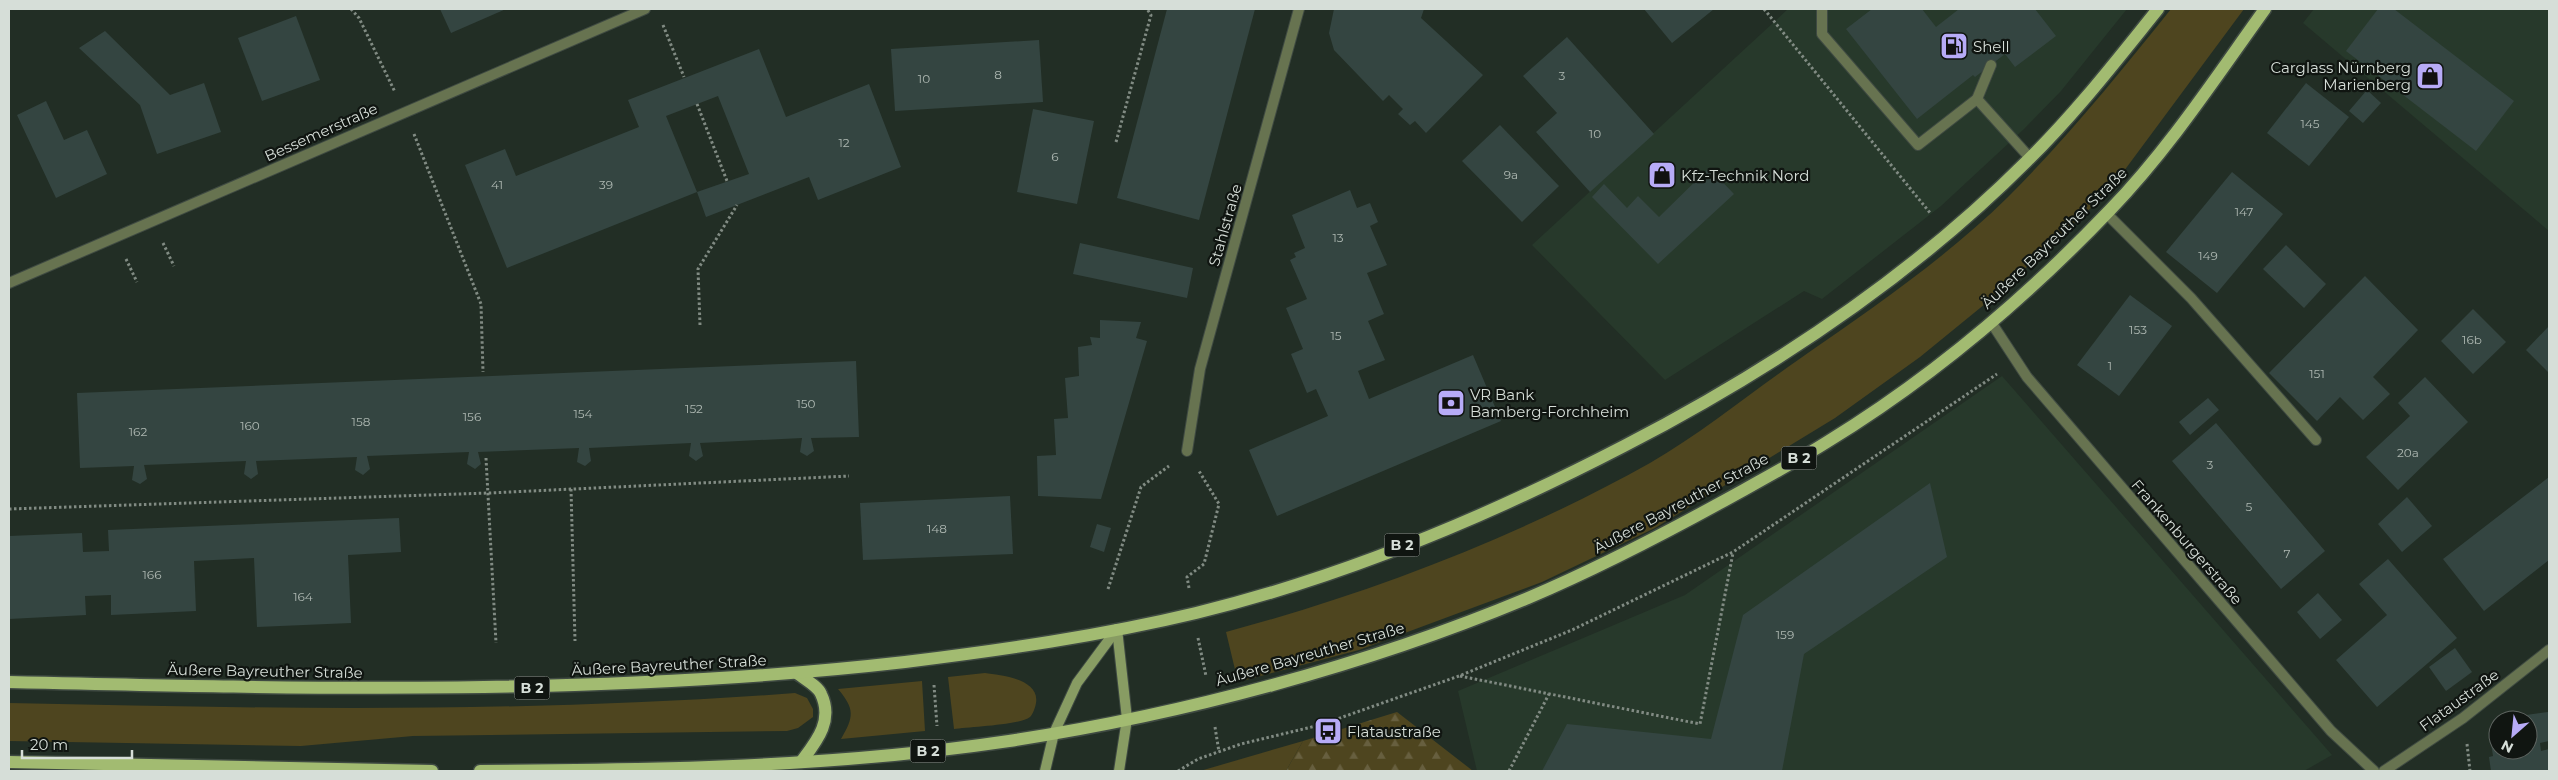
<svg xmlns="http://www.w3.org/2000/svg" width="2558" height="780" font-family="Montserrat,sans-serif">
<defs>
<pattern id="forest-firs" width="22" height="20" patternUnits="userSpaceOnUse" patternTransform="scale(1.25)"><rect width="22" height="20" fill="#4e451f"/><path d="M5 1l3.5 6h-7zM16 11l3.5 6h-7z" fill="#675f3f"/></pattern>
</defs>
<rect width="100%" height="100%" fill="#222e25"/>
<g fill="#27392b">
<path d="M1788,9h339l-66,82 -37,38 -83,77 -119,93 -18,-8 -139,89 -133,-135z"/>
<path d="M2314,9h235v222l-246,-208z"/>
<path d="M2002,376l330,379 -28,16h-827l-19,-80 227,-96z"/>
</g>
<g fill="#4e451f">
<path d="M2171,9h73l-126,170 -32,34 -90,82 -76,62 -85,61 -180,110 -113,54 -183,68 -121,32 -12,-50c145,-39 294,-96 424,-169 52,-30 99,-69 148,-103 73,-51 147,-101 210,-163 59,-59 111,-123 163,-188z"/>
<path d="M985,673c16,2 55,6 51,30 -1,5 -3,11 -6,14 -10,8 -62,10 -76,12l-6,-52z"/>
<path d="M922,681l3,50 -84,8c13,-22 14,-30 -3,-50z"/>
<path d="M795,693l12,5 6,11v8l-15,11 -11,3 -374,5 -112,10 -292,-5v-38c262,6 524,10 786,-10z"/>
<path d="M1303,741l-17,30h-86z"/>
</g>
<path fill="url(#forest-firs)" d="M1397,712l76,59h-187l17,-30z"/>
<g fill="#344541">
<path d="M440,9h66l-55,24z"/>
<path d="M1167,9h88l-56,211 -82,-22z"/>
<path d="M1334,9h90l-3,9 62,57 -57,58 -11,-12 -5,4 -12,-11 5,-5 -14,-14 -6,6 -49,-51 -5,-17z"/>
<path d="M1644,9h70l-42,34z"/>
<path d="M1872,9h50l14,18 23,-18h76l21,27 -41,31 -10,-13 -30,23 -2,-2 -56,44 -71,-90z"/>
<path d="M2378,9h16l120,92 -38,50 -130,-100z"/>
<path d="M296,16l24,64 -58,21 -24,-63z"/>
<path d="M105,31l65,64 34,-12 17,49 -64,22 -17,-49 -61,-57z"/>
<path d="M1567,37l87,97 -64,58 -54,-60 21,-19 -34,-37z"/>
<path d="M1039,40l4,62 -148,9 -4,-62z"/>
<path d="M759,49l27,68 83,-33 32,83 -83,33 -9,-23 -103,40 -9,-25 52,-18 -31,-78 -52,20 31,76 -190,76 -42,-103 40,-16 11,27 123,-49 -11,-27z"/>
<path d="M2306,83l43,34 -40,49 -42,-33z"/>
<path d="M2367,90l14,13 -18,20 -14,-12z"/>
<path d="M46,101l18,39 23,-10 20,44 -51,24 -39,-83z"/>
<path d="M1033,109l61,12 -17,83 -60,-12z"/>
<path d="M1500,125l59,61 -37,36 -60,-61z"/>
<path d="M1709,168l25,26 -76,70 -66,-67 12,-13 23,24 11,-12 21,21z"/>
<path d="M2232,172l51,42 -66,79 -51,-41z"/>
<path d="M1350,190l7,18 13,-5 8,19 -8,4 17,39 -20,8 17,41 -16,7 17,39 -27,11 11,28 104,-44 28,66 -224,95 -28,-66 79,-34 -12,-27 -9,4 -16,-39 12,-5 -17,-41 21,-9 -17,-39 6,-3 -2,-4 11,-5 -13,-33z"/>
<path d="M1080,243l113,25 -6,30 -114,-24z"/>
<path d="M2286,245l40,39 -22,24 -41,-39z"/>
<path d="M2365,276l53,54 -45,47 17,17 -27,26 -23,-23 -23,24 -48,-48z"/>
<path d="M2130,295l42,31 -53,70 -42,-31z"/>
<path d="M2473,309l33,33 -33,32 -32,-33z"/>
<path d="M1100,320l41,2 -5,16 11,3 -46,158 -63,-3 -1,-40 19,-1 -2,-36 14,-1 -3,-40 14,-2 -1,-29 14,-2 -2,-8 10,1z"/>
<path d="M2549,326v47l-23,-23z"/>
<path d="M856,361l3,76 -48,1 3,13 -7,5 -7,-4 2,-14 -102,5 3,13 -7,5 -7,-5 2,-13 -102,5 2,13 -6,5 -8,-4 2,-14 -101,4 3,12 -6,5 -8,-5 2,-12 -102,4 3,13 -7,6 -8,-5 2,-13 -101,4 2,13 -7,5 -7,-5 2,-13 -102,4 3,14 -7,5 -8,-4 2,-14 -54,2 -3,-75z"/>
<path d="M2425,377l43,45 -70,68 -32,-33 44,-41 -12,-13z"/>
<path d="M2208,398l11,12 -29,25 -11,-13z"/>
<path d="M2216,423l109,128 -44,38 -109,-128z"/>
<path d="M2549,477v83l-65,51 -41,-52z"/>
<path d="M1930,483l17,74 -143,97 -22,117h-240l25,-47 144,15 32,-124z"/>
<path d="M1010,496l3,58 -150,6 -3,-57z"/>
<path d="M2407,497l25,29 -30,26 -24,-28z"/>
<path d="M399,518l2,34 -53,3 3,68 -94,4 -3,-69 -60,3 2,50 -85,4v-20l-26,1 1,19 -77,4v-83l73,-3 1,19 26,-1 -1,-21z"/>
<path d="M1097,524l14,4 -7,24 -14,-5z"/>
<path d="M2388,559l69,79 -80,69 -41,-47 51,-45 -28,-31z"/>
<path d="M2318,593l24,27 -22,19 -23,-27z"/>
<path d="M2455,648l17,24 -26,19 -17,-24z"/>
<path d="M2548,712l1,29 -9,2 1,8 8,-2v22h-58l-2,-14 4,-1 -3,-19 8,-1v14h30v-30h-10l8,-5z"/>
</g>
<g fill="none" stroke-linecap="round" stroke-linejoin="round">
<defs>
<g id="service">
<path d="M1822,9v25l96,111 59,-46"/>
<path d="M1991,65l-14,34 53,59"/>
<path d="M2107,214l84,84 125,142"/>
</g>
<g id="minor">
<path d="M9,283l636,-274"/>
<path d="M1991,322l36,55 304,354 43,40"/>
<path d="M1187,451l13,-82 99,-360"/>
<path d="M2384,771l79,-53 86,-68"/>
</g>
<g id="secondary">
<path d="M1117,629l10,90 -8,52"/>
<path d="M1045,771l9,-38 23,-50 40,-54"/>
</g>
<g id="primary">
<path d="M797,673c7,6 21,13 24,21 13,27 -5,48 -20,68"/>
<path d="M9,682c299,7 598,14 896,-20 97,-12 195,-26 291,-49 148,-36 293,-97 428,-167 147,-76 286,-168 403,-285 48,-47 89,-100 131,-152"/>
<path d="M9,762l423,9"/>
<path d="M480,771c176,-1 354,-4 529,-30 172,-26 359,-76 519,-143 66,-28 130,-61 192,-95 36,-20 72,-39 107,-61 103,-63 199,-144 283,-232 59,-61 106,-133 155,-201"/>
</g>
</defs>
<use href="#service" stroke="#3f4a42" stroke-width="12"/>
<use href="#minor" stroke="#3f4a42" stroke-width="12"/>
<use href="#secondary" stroke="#3f4a42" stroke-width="12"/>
<use href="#primary" stroke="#3f4a42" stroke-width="15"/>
<g stroke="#818b83" stroke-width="3" stroke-dasharray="2.5 2.5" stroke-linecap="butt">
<path d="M351,9l8,9 36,74"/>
<path d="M1764,9l167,205"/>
<path d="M663,25l21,52"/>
<path d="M697,104l30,77"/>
<path d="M414,134l67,170 2,68"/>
<path d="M1116,142l35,-127 -4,-6"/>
<path d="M163,243l11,23"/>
<path d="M126,259l11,23"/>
<path d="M700,325l-2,-56 39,-64"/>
<path d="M486,458l10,185"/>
<path d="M571,489l4,152"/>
<path d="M9,509l480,-16 360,-17"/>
<path d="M1189,588l-2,-11 17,-13 15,-60 -20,-33"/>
<path d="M1108,589l33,-102 28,-21"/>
<path d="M1198,638l8,38"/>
<path d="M1460,676l240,48 33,-171"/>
<path d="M934,685l3,41"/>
<path d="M1215,727l4,25"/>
<path d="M2467,744l3,27"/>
<path d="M1178,771l20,-12 43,-15 79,-19 139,-49 113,-46 161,-78 264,-178"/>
<path d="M1509,771l40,-77"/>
</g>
<use href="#service" stroke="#677350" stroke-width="10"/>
<use href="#minor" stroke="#677350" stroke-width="10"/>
<use href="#secondary" stroke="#889c63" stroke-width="10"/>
<use href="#primary" stroke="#a2bb71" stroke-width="12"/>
</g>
<defs>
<symbol id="fuel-square" viewBox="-11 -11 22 22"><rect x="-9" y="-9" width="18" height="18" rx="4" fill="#b7abf7" stroke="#101511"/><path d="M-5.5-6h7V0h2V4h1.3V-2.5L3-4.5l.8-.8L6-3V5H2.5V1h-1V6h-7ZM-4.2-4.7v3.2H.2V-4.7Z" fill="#111"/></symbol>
<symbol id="shop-square" viewBox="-11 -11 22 22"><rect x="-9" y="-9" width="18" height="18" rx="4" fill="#b7abf7" stroke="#101511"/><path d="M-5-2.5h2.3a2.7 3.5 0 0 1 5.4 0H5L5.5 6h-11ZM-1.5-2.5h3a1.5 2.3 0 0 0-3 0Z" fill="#111"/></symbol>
<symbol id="bank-square" viewBox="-11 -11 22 22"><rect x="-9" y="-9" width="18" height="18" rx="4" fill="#b7abf7" stroke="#101511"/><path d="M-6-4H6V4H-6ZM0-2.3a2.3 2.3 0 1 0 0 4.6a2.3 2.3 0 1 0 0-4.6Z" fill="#111"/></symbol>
<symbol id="bus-square" viewBox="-11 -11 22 22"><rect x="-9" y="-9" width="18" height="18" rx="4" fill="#b7abf7" stroke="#101511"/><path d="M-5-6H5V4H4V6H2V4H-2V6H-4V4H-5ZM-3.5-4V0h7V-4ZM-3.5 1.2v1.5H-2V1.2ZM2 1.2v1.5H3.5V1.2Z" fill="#111"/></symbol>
</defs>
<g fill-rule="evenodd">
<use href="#fuel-square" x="1938" y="30" width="32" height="32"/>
<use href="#shop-square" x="2414" y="60" width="32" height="32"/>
<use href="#shop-square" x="1646" y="159" width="32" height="32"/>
<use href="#bank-square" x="1435" y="387" width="32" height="32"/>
<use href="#bus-square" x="1312" y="715" width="32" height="32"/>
</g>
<g text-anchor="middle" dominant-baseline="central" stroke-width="4.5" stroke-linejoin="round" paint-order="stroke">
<g font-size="12" fill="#aeb8b2">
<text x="998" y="74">8</text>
<text x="1562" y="75">3</text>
<text x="924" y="78">10</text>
<text x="2310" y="123">145</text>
<text x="1595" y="133">10</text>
<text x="844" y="142">12</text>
<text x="1055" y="156">6</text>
<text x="1511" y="174">9a</text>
<text x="497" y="184">41</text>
<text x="606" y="184">39</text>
<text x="2244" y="211">147</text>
<text x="1338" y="237">13</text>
<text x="2208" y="255">149</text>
<text x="2138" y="329">153</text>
<text x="1336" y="335">15</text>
<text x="2472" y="339">16b</text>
<text x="2110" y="365">1</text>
<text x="2317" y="373">151</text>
<text x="806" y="403">150</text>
<text x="694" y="408">152</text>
<text x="583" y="413">154</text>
<text x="472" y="416">156</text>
<text x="361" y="421">158</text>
<text x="250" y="425">160</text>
<text x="138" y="431">162</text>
<text x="2408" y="452">20a</text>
<text x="2210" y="464">3</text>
<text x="2249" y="506">5</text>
<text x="937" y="528">148</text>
<text x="2287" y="553">7</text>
<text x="152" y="574">166</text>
<text x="303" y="596">164</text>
<text x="1785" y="634">159</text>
</g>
<g fill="#101511" stroke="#9ba29c" stroke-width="1">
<rect x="1781.5" y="446.5" width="35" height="23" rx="4"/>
<rect x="1384.5" y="533.5" width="35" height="23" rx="4"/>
<rect x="514.5" y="676.5" width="35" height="23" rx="4"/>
<rect x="910.5" y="739.5" width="35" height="23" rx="4"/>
</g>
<g font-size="14" font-weight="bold" fill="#d6ded8">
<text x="1799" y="458">B 2</text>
<text x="1402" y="545">B 2</text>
<text x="532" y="688">B 2</text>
<text x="928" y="751">B 2</text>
</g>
<g font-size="15" fill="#d6ded8" stroke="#101511" text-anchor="start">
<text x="1973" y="46">Shell</text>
<text x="2411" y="67" text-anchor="end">Carglass Nürnberg<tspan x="2411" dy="17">Marienberg</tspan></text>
<text x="1681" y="175">Kfz-Technik Nord</text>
<text x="1470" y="394">VR Bank<tspan x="1470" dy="17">Bamberg-Forchheim</tspan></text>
<text x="1347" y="731">Flataustraße</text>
</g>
<g font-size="15" fill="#d6ded8" stroke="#101511">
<text transform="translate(321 132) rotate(-24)">Bessemerstraße</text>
<text transform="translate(1225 225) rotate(-74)">Stahlstraße</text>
<text transform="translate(2054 238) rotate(-44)">Äußere Bayreuther Straße</text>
<text transform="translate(1681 503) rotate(-28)">Äußere Bayreuther Straße</text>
<text transform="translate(2187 542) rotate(49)">Frankenburgerstraße</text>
<text transform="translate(1310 654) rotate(-16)">Äußere Bayreuther Straße</text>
<text transform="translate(669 665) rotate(-3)">Äußere Bayreuther Straße</text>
<text transform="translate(265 671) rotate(1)">Äußere Bayreuther Straße</text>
<text transform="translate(2459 700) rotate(-36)">Flataustraße</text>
</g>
</g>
<rect width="2558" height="780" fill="none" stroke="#d6ded8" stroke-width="20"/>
<g transform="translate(2513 735) rotate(207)"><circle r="24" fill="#101511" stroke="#5f6561"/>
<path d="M0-4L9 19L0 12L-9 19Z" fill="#b7abf7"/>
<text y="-8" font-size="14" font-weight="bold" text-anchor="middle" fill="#d6ded8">N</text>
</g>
<path d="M22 750v8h110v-8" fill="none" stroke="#d6ded8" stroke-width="2.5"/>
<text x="30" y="750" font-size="15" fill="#d6ded8" stroke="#101511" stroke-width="4" paint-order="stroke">20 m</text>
</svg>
